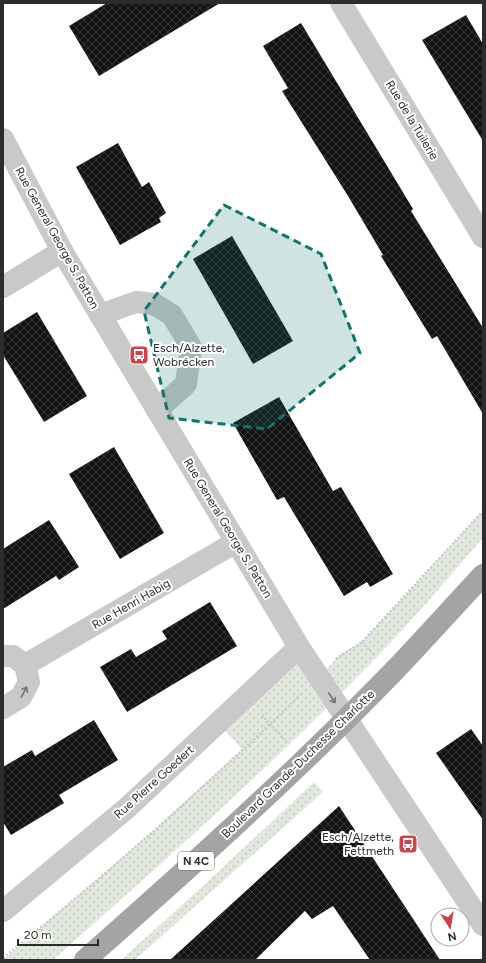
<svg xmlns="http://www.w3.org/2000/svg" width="486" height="963" font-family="Figtree,sans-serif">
<defs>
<pattern id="grass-dots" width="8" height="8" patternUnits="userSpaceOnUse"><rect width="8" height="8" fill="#e2e8db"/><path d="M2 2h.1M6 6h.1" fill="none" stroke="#c2c7bc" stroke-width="1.8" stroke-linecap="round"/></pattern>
<pattern id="building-cross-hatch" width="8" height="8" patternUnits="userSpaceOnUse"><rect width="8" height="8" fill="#131313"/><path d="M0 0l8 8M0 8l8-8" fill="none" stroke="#363636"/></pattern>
</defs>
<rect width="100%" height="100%" fill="#fff"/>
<g fill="url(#grass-dots)">
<path d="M483,511v27c-35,40 -70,82 -107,120 -102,106 -213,204 -323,302h-50l148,-127 91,-84 -24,-26 81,-76 20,30 22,-23 21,-12z"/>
<path d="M314,782l9,10 -188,168h-14l82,-74z"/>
</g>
<g fill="url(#building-cross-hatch)">
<path d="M107,3h113l-121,73 -30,-50z"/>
<path d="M466,15l17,29v97l-61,-101z"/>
<path d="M301,23l112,186 -2,2 72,117v86l-46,-78 -5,3 -51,-83 2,-1 -35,-59 -66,-105 6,-3 -25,-42z"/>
<path d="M118,143l24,44 7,-5 17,31 -7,5 2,4 -41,23 -44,-78z"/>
<path d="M232,236l61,105 -40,23 -60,-105z"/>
<path d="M37,312l50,84 -43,26 -41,-67v-22z"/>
<path d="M279,397l54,94 8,-4 52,87 -23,13 -3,-5 -23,14 -60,-99 -7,3 -44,-77z"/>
<path d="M114,447l50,86 -44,26 -51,-85z"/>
<path d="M49,520l30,47 -20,13 -3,-4 -53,33v-60z"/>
<path d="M210,602l27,44 -110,66 -27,-45 31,-18 5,8 31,-18 -5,-8z"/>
<path d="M94,720l24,40 -59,35 5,8 -53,32 -8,-13v-55l29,-17 3,6z"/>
<path d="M471,729l12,17v74l-47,-67z"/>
<path d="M339,806l101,154h-70l-37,-54 -21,13 -7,-8 -50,49h-85z"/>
</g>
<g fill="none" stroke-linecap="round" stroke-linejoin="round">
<g stroke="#c9c9c9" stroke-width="2.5" stroke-dasharray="2 2" stroke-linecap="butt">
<path d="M362,642l13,14"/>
<path d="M336,659l26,-17 121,-131"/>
<path d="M262,715l25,27"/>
<path d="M3,958c103,-83 203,-171 297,-263"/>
</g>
<g stroke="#c9c9c9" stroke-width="22">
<path d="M341,3l142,234"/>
<path d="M3,139l59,112 237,396 184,278"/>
<path d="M3,287l59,-36"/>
<path d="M100,315l36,-13 18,2 18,11 19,32 -5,37 -29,26"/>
<path d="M3,656h10l12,9 4,17 -8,15 -18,11"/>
<path d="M25,665l211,-123"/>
<path d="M3,911l124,-103 172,-161"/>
</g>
<path stroke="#a4a4a4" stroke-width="22" d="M85,960c105,-93 210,-187 307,-287 31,-32 61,-66 91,-98"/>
</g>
<defs><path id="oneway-shaft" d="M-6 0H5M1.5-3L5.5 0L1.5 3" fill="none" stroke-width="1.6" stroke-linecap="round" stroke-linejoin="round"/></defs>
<g stroke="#737373">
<use href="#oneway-shaft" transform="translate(24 692) rotate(-62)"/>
<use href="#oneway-shaft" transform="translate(332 698) rotate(57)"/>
</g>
<path fill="#0f766e" fill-opacity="0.2" stroke="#0f766e" stroke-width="3" stroke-dasharray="8 5" stroke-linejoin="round" d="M224,205l97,49 39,99 -93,76 -98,-11 -25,-107z"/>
<defs>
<symbol id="bus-square" viewBox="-11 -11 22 22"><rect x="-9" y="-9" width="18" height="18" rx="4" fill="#d04248" stroke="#fff"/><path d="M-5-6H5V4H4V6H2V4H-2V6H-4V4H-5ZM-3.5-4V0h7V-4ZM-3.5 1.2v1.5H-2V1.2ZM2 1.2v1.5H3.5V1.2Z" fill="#fff"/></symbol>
</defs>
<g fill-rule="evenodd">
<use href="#bus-square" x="128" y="344" width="22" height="22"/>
<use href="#bus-square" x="397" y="833" width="22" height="22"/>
</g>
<g text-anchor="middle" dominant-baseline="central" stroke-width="4" stroke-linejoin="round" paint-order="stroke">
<rect fill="#fff" stroke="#6b6b6b" stroke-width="1" x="178" y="852" width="36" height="18" rx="3"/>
<g font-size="11" font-weight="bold" fill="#2c2c2c">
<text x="196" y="861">N 4C</text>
</g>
<g font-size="12" fill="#2c2c2c" stroke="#fff">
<text transform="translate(412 120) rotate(59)">Rue de la Tuilerie</text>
<text transform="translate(57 238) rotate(61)">Rue General George S. Patton</text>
<text transform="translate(228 528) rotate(59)">Rue General George S. Patton</text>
<text transform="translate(131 604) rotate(-30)">Rue Henri Habig</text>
<text transform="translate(298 764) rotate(-44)">Boulevard Grande-Duchesse Charlotte</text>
<text transform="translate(154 782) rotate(-42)">Rue Pierre Goedert</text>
</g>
<g font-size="12" fill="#2c2c2c" stroke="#fff" text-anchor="start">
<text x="153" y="348">Esch/Alzette,<tspan x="153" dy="14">Wobrécken</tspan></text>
<text x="394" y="837" text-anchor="end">Esch/Alzette,<tspan x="394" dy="14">Fettmeth</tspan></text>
</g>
</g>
<rect width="486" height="963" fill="none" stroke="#2c2c2c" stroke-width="8"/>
<g transform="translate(450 927) rotate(168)"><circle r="19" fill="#ffffff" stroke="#ababab"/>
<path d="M0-3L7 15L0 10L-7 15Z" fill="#d04248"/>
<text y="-6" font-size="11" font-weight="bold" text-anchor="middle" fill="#2c2c2c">N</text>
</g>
<path d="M18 939v6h80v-6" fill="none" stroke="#2c2c2c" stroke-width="2"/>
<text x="24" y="939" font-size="12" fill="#2c2c2c" stroke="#ffffff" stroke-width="3" paint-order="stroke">20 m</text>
</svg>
